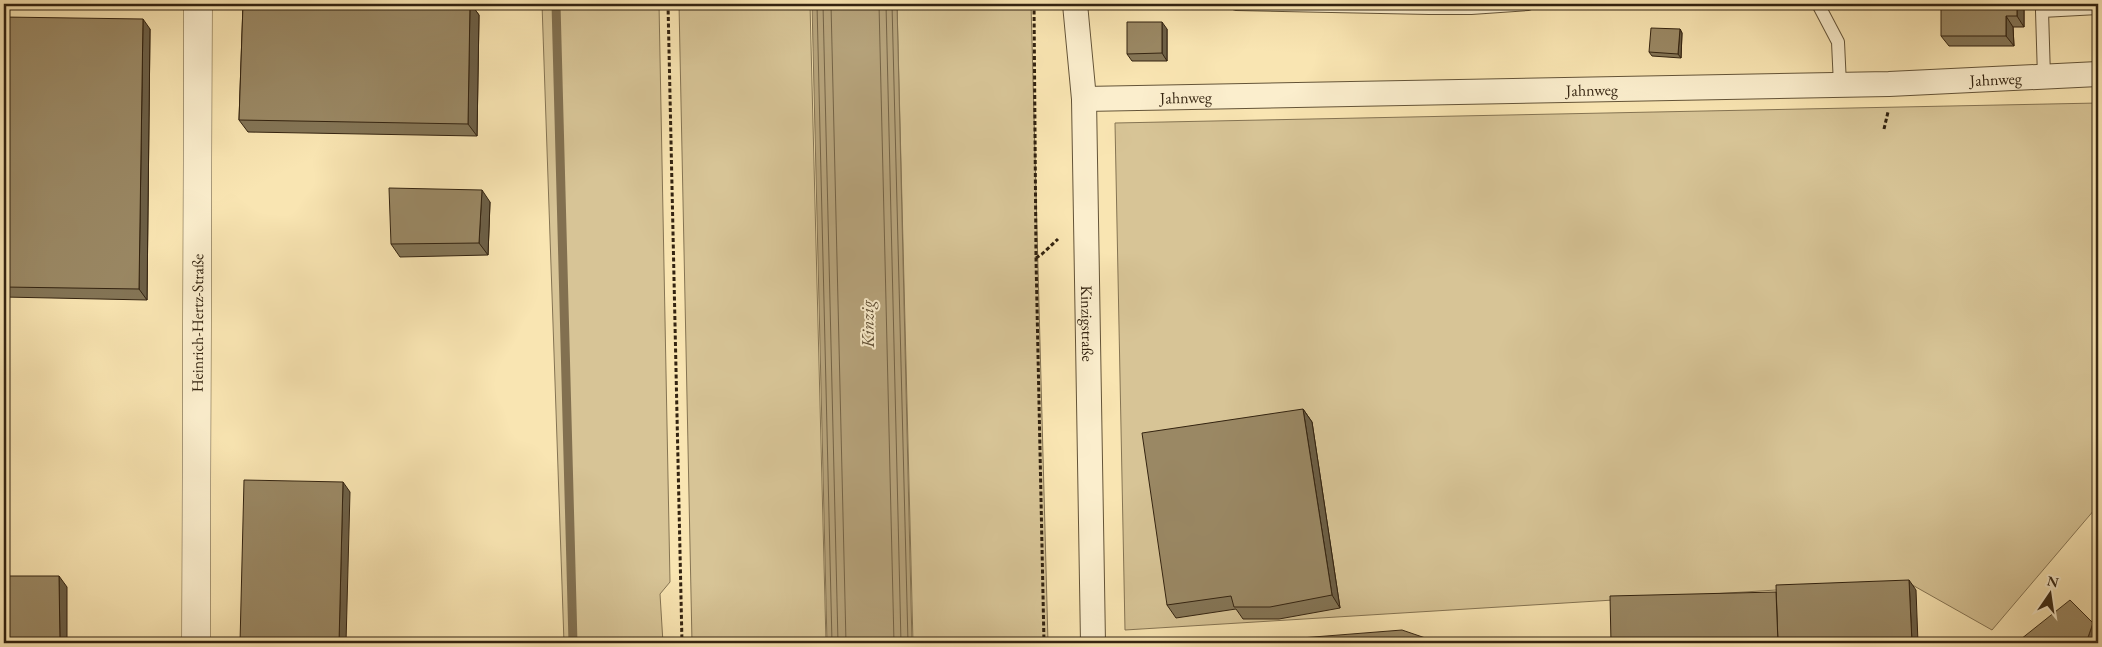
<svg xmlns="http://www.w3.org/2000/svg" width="2102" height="647" font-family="'EB Garamond',serif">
<rect width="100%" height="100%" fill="#f9e5b2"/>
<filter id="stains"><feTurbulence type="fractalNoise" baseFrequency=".004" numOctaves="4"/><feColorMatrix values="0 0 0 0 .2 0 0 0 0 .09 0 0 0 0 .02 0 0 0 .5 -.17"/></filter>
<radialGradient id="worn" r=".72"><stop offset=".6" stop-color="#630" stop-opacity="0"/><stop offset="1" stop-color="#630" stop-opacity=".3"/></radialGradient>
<g fill="#d7c496" stroke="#857453">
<path d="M542,4h117l11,578 -10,12 3,49h-99z"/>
<path d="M679,4h131l16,639h-134z"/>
<path d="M897,4h134l17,639h-135z"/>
<path d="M2098,103v400l-3,6 -103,121 -85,-48 -782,48 -10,-507z"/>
</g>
<path fill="#b6a37b" stroke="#827050" d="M812,4h85l15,639h-85z"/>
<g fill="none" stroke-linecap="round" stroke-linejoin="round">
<g stroke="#746346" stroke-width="1">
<path d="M817,4l15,639"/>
<path d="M823,4l15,639"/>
<path d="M831,4l15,639"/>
<path d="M879,4l15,639"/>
<path d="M886,4l15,639"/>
<path d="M892,4l16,639"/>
</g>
<path stroke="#827050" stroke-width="9" d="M556,4l17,639"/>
<defs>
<g id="service">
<path d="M1236,4l194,4 1,-4"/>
<path d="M1818,4l20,38 2,43"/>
<path d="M1430,8h41l57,-4"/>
<path d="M2044,77l-2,-66 56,-3"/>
</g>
<g id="minor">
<path id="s1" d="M1075,4l9,95 9,544"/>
<path id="s2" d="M1084,99l805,-15 209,-10"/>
</g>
<g id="tertiary">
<path id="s3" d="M196,643l2,-639"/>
</g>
</defs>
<use href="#service" stroke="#645438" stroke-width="14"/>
<use href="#minor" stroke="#645438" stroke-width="26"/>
<use href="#tertiary" stroke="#645438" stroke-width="29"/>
<g stroke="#332310" stroke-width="3" stroke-dasharray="4 2.5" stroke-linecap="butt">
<path d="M668,4l14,639"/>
<path d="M1034,4l2,254 8,385"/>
<path d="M1884,129l4,-17"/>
<path d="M1036,258l6,-4 16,-15"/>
</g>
<use href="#service" stroke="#fbeecd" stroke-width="12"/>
<use href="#minor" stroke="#fbeecd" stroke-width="24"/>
<use href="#tertiary" stroke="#fbeecd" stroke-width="28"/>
</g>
<g fill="#847556" stroke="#332310">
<path d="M243,4h228l8,11 -2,121 -229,-4 -9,-12z"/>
<path d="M2024,4v23h-11l1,19h-65l-8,-10z"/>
<path d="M4,17l146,12 -3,271 -143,-3z"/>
<path d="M1167,29v32h-35l-5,-7z"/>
<path d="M1680,29l2,4 -1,25 -29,-2 -3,-4z"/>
<path d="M490,202l-2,53 -88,2 -9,-13z"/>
<path d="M1303,409l9,13 28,186 -61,11h-36l-7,-10 -60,9 -9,-13z"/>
</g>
<g fill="#6c5f46" stroke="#332310">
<path d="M470,4h1l8,11 -2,121 -9,-12z"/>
<path d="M2017,4h7v23l-7,-11z"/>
<path d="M2006,16l7,11 1,19 -8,-10z"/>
<path d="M143,19l7,10 -3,271 -8,-11z"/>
<path d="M1162,22l5,7v32l-5,-8z"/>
<path d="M1680,29l2,4 -1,25 -3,-4z"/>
<path d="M482,190l8,12 -2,53 -9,-12z"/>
<path d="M1303,409l9,13 28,186 -8,-13z"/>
<path d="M343,482l7,10 -4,151h-7z"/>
<path d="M59,576l8,11v56h-7z"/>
<path d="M1909,580l7,10 2,53h-6z"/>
<path d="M2093,623l5,8v8l-1,4h-11z"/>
</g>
<g fill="#9a8864" stroke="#332310">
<path d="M243,4h227l-2,120 -229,-4z"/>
<path d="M1941,4h76v12h-11v20h-65z"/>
<path d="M4,17l139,2 -4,270 -135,-2z"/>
<path d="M1127,22h35v31l-35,1z"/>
<path d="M1651,28l29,1 -2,25 -29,-2z"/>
<path d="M389,188l93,2 -3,53 -88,1z"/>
<path d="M1303,409l29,186 -62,12h-36l-3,-11 -64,9 -25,-172z"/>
<path d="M244,480l99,2 -4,161h-99z"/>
<path d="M4,576h55l1,67h-56z"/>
<path d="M1909,580l3,63h-134l-2,-58z"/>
<path d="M1776,592l2,51h-167l-1,-47z"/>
<path d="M2070,600l23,23 -7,20h-70z"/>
<path d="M1402,630l38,13h-202z"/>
</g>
<g text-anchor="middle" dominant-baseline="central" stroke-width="4" stroke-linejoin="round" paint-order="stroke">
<g font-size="16" fill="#332310" stroke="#fbeecd">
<text stroke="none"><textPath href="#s2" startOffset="912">Jahnweg</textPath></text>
<text stroke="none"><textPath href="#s2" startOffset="508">Jahnweg</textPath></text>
<text stroke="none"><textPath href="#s2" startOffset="102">Jahnweg</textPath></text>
<text stroke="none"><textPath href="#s1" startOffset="320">Kinzigstraße</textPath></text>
<text stroke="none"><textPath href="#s3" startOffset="320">Heinrich-Hertz-Straße</textPath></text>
</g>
<g font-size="18" font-style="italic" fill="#615035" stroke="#fbeecd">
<text transform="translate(867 324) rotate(-91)">Kinzig</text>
</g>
</g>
<rect width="2102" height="647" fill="none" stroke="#f9e5b2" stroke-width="20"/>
<rect x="5" y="5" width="2092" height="637" fill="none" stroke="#332310" stroke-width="2.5"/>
<rect x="10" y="10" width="2082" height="627" fill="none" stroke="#332310"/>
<g transform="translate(2050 594) rotate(13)" stroke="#fbeecd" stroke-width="4" paint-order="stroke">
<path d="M0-4L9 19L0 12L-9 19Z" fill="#332310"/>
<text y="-8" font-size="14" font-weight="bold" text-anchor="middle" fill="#332310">N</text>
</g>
<rect width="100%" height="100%" filter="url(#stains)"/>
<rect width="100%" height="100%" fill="url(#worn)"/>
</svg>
